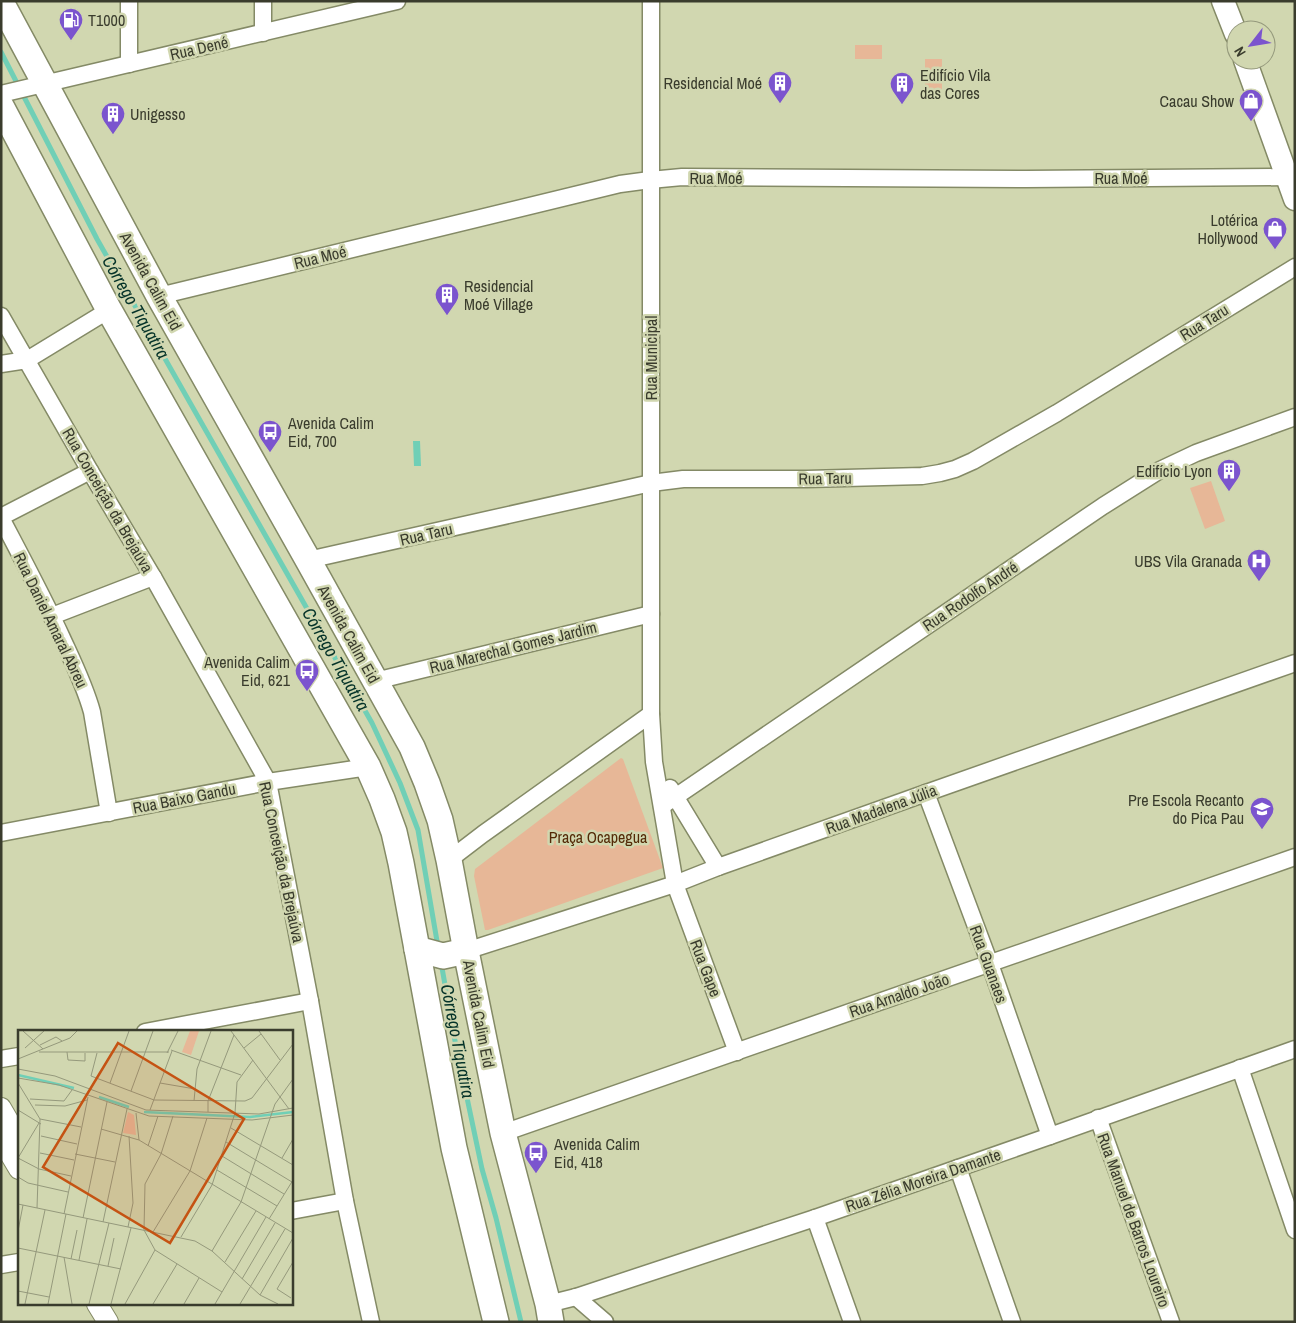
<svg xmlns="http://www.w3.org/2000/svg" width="1296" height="1323" font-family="'Archivo Narrow',sans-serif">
<rect width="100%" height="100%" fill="#d1d7b0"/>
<g fill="#e7b797">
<rect x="855" y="45" width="27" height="14"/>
<path d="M925,59h17v36l-17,-1z"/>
<path d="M1211,481l14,40 -20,8 -15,-41z"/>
<path d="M621,758l2,1 40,109 -175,62h-3l-11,-54 1,-7z"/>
</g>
<path fill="#70cfb6" d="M413,441h7l1,25h-7z"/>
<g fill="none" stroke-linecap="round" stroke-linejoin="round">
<g stroke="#70cfb6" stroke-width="5">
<path d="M1,52l96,187 275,484 28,60 18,47 20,117"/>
<path d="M441,962l13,74 28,133 14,49 25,104"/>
</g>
<defs>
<g id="minor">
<path d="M129,1v63"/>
<path d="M263,1v32"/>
<path d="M651,1v713l3,48 21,122 62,168"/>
<path d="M1,94l396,-93"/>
<path d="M159,296l461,-112 30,-4 32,-3 344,2 261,-2"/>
<path d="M1,316l89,155 63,106 115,205 42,219 35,200 26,121"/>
<path d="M1,364l26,-4 82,-50"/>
<path d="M1,517l89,-46"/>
<path d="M1,518c21,40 42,79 61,120 11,24 23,48 30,74l17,101"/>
<path d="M308,560l343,-77 32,-4h124l115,-3 18,-3 15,-4 18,-8 84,-48 238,-146"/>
<path d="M52,616l101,-39"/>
<path d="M375,681l276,-67"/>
<path d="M670,788l48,79"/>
<path d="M926,793l64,171 60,172"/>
<path d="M662,806l441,-300 57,-36 36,-17 99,-36"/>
<path d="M1,833l267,-51 100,-15"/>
<path d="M449,860l34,-26 168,-120"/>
<path d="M466,951l209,-67 43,-17 208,-74 369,-130"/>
<path d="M145,1032l165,-31"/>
<path d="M1,1059l18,-3"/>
<path d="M1240,1068l55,162"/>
<path d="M1098,1118l73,204"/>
<path d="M503,1133l792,-276"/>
<path d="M958,1168l54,154"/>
<path d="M291,1211l54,-10"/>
<path d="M815,1218l37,104"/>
<path d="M1,1265l18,-3"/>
<path d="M576,1297l29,25"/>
<path d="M548,1304l28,-7 239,-79 235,-82 245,-87"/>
</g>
<g id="tertiary">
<path d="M1,1108l18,31"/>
<path d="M1,1139l18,30"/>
<path d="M97,1304l11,18"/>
</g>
<g id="secondary">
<path d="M1223,1l13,33"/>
<path d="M1245,60l50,139"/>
</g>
<g id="primary">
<path d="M1,2l158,294 149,264 104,187 15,36 13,37 9,40 17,91 37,182 45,171 3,18"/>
<path d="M1,106l108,204 259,457 14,32 12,33 7,31 53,285 42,174"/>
<path d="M417,949l26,7 23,-5"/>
</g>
</defs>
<use href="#minor" stroke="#848a66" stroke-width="19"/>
<use href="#tertiary" stroke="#848a66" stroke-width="22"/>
<use href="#secondary" stroke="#848a66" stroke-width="25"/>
<use href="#primary" stroke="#848a66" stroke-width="28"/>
<use href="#minor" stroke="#fff" stroke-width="16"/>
<use href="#tertiary" stroke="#fff" stroke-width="20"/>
<use href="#secondary" stroke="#fff" stroke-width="22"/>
<use href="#primary" stroke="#fff" stroke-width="25"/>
</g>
<defs>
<symbol id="fuel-pin" viewBox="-11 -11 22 30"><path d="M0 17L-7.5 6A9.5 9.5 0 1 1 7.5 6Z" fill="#7b54ce" stroke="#d1d7b0"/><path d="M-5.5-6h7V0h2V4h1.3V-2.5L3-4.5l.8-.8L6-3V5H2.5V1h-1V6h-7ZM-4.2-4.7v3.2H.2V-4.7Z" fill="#fff"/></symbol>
<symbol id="building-pin" viewBox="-11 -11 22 30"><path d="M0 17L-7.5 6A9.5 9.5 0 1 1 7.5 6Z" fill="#7b54ce" stroke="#d1d7b0"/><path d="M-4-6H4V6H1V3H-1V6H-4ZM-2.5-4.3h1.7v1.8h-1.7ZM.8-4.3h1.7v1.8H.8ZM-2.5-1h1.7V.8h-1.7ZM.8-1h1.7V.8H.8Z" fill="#fff"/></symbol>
<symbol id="shop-pin" viewBox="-11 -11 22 30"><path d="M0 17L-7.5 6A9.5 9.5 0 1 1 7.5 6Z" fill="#7b54ce" stroke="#d1d7b0"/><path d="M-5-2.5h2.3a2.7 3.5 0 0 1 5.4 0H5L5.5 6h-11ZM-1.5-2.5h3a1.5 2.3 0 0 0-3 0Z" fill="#fff"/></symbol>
<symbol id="bus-pin" viewBox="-11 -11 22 30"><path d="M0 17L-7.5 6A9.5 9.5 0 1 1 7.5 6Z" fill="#7b54ce" stroke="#d1d7b0"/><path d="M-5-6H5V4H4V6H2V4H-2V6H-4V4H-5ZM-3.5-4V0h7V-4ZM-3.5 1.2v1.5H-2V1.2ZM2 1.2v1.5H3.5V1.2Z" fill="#fff"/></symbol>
<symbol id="hospital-pin" viewBox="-11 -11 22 30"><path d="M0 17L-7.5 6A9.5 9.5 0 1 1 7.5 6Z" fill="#7b54ce" stroke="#d1d7b0"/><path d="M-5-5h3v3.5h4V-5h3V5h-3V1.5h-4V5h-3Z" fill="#fff"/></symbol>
<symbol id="school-pin" viewBox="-11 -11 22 30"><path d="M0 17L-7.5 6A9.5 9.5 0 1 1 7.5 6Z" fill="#7b54ce" stroke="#d1d7b0"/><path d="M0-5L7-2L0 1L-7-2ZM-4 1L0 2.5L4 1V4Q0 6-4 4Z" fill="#fff"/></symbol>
</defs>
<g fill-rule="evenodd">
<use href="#fuel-pin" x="57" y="6" width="28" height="38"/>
<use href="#building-pin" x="766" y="69" width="28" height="38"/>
<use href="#building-pin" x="888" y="70" width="28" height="38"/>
<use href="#shop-pin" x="1237" y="87" width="28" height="38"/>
<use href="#building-pin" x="99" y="100" width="28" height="38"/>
<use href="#shop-pin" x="1261" y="215" width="28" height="38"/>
<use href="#building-pin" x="433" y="281" width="28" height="38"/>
<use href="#bus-pin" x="256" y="418" width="28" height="38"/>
<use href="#building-pin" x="1215" y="457" width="28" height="38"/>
<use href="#hospital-pin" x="1245" y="547" width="28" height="38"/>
<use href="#bus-pin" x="293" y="657" width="28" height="38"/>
<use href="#school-pin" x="1248" y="795" width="28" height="38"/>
<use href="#bus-pin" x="522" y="1139" width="28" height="38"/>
</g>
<g text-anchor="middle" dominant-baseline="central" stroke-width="5" stroke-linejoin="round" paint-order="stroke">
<g font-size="16" fill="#3a3c2d" stroke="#d1d7b0" text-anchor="end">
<text x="88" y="20" text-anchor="start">T1000</text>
<text x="920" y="75" text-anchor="start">Edifício Vila<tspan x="920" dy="18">das Cores</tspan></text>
<text x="762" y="83">Residencial Moé</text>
<text x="1234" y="101">Cacau Show</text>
<text x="130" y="114" text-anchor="start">Unigesso</text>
<text x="1258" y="220">Lotérica<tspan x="1258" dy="18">Hollywood</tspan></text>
<text x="464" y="286" text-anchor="start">Residencial<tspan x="464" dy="18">Moé Village</tspan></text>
<text x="288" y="423" text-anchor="start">Avenida Calim<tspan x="288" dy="18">Eid, 700</tspan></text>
<text x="1212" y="471">Edifício Lyon</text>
<text x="1242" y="561">UBS Vila Granada</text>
<text x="290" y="662">Avenida Calim<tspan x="290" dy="18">Eid, 621</tspan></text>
<text x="1244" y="800">Pre Escola Recanto<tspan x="1244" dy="18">do Pica Pau</tspan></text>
<text x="554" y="1144" text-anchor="start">Avenida Calim<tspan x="554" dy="18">Eid, 418</tspan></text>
</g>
<g font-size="16" fill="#3a3c2d" stroke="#d1d7b0">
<text transform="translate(199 48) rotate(-13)">Rua Dené</text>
<text x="716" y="178">Rua Moé</text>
<text x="1121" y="178">Rua Moé</text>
<text transform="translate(320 257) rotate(-14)">Rua Moé</text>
<text transform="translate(151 281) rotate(61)">Avenida Calim Eid</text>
<text transform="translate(1204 322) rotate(-32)">Rua Taru</text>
<text transform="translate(651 358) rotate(-90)">Rua Municipal</text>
<text transform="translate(825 478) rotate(-1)">Rua Taru</text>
<text transform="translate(108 500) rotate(60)">Rua Conceição da Brejaúva</text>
<text transform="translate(426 534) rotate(-13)">Rua Taru</text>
<text transform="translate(970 596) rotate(-34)">Rua Rodolfo André</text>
<text transform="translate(51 620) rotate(64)">Rua Daniel Amaral Abreu</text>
<text transform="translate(349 634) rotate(61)">Avenida Calim Eid</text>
<text transform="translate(513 647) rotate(-14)">Rua Marechal Gomes Jardim</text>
<text transform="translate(184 798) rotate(-11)">Rua Baixo Gandu</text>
<text transform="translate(881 809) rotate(-20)">Rua Madalena Júlia</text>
<text transform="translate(282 862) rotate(78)">Rua Conceição da Brejaúva</text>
<text transform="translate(989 964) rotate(70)">Rua Guanaes</text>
<text transform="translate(706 968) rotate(69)">Rua Gape</text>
<text transform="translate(899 995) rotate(-19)">Rua Arnaldo João</text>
<text transform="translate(479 1014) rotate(79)">Avenida Calim Eid</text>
<text transform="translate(923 1180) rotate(-19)">Rua Zélia Moreira Damante</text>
<text transform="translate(1134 1220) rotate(70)">Rua Manuel de Barros Loureiro</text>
</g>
<g font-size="16" fill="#542a07" stroke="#d1d7b0">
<text x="598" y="837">Praça Ocapegua</text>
</g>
<g font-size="18" font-style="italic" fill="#053329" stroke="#d1d7b0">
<text transform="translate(136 307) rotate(60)">Córrego Tiquatira</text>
<text transform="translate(336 659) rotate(60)">Córrego Tiquatira</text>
<text transform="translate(458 1041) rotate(79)">Córrego Tiquatira</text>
</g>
</g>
<g transform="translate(18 1030)">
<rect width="275" height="275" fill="#d1d7b0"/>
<path d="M172,1h9l-8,24 -9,-3zM110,82l6,3 2,20 -13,-2z" fill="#e7b797"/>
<path fill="none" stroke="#70cfb6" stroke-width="2.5" d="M0,45l56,13M81,67l30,10M126,82l106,5 43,-5"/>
<path fill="none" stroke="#95997c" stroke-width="1" d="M5,1l20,18M213,1l58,78M241,1l21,29M22,15l16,-8 6,4M7,18l19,-17M226,18l17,-14M153,20l70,25M21,22h130M49,22l1,8 17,1v-8M79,23l-6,23 63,24 91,1 7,-3 41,-54M149,23l11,-22M0,29l52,-21 7,-7M0,39l37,7 91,34 113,4 34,-6M0,48l41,7 90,31 103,4 41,-5M0,53l22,36 -3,89M92,53l19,-52M142,53l35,6M113,61l22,-60M12,69l34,2 8,-11M176,71l3,-32 14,-38M17,75l30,1 22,-6M0,80l23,14M132,80l22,-59M190,82v-11l26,-66M118,83l3,27M155,86l-12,38 -16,30 -1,46 11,20 67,42M22,89l41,8M213,98l62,37M83,99l38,11 154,93M23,106l36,8M208,112l66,40M130,116l10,-30M22,123l34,7M57,124l40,8M204,126l62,38M0,128l21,11 32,7M0,128l21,-35M264,128l11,-19M199,140l60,36M0,147l10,6 40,9M0,174l177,37 17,10 48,44 18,9M46,184l24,-117M65,188l24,-116M251,189l24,-39M85,192l24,-113M110,197l5,-24 -4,-67M0,201l5,-26M135,202l37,-61 17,-53M163,207l31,-52 23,-72 2,-31 16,-22M0,218l103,21M194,221l29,-49 34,-98 18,-25M46,227l8,47M53,229l6,-29M61,230l8,-41M207,232l31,-51M90,236l6,-28M224,249l33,-56M0,261l31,6M242,265l33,-57M273,268l-14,-9 16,-27M7,274l20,-94M30,274l18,-90M71,274l20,-81M93,274l20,-76M107,274l30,-54M135,274l24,-40M166,274l15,-26M197,274l51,-87M222,274l45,-75"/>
<path fill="#c55313" fill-opacity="0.15" stroke="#c55313" stroke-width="2.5" d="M100,13l126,76 -74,124 -127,-76z"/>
<rect width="275" height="275" fill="none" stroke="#3a3c2d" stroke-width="2.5"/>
</g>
<rect width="1296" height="1323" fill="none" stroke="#3a3c2d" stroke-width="5"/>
<g transform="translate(1251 45) rotate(239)"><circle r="24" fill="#d1d7b0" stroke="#95997c"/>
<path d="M0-4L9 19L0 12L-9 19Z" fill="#7b54ce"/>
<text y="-8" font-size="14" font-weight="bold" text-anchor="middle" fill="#3a3c2d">N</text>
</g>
</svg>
